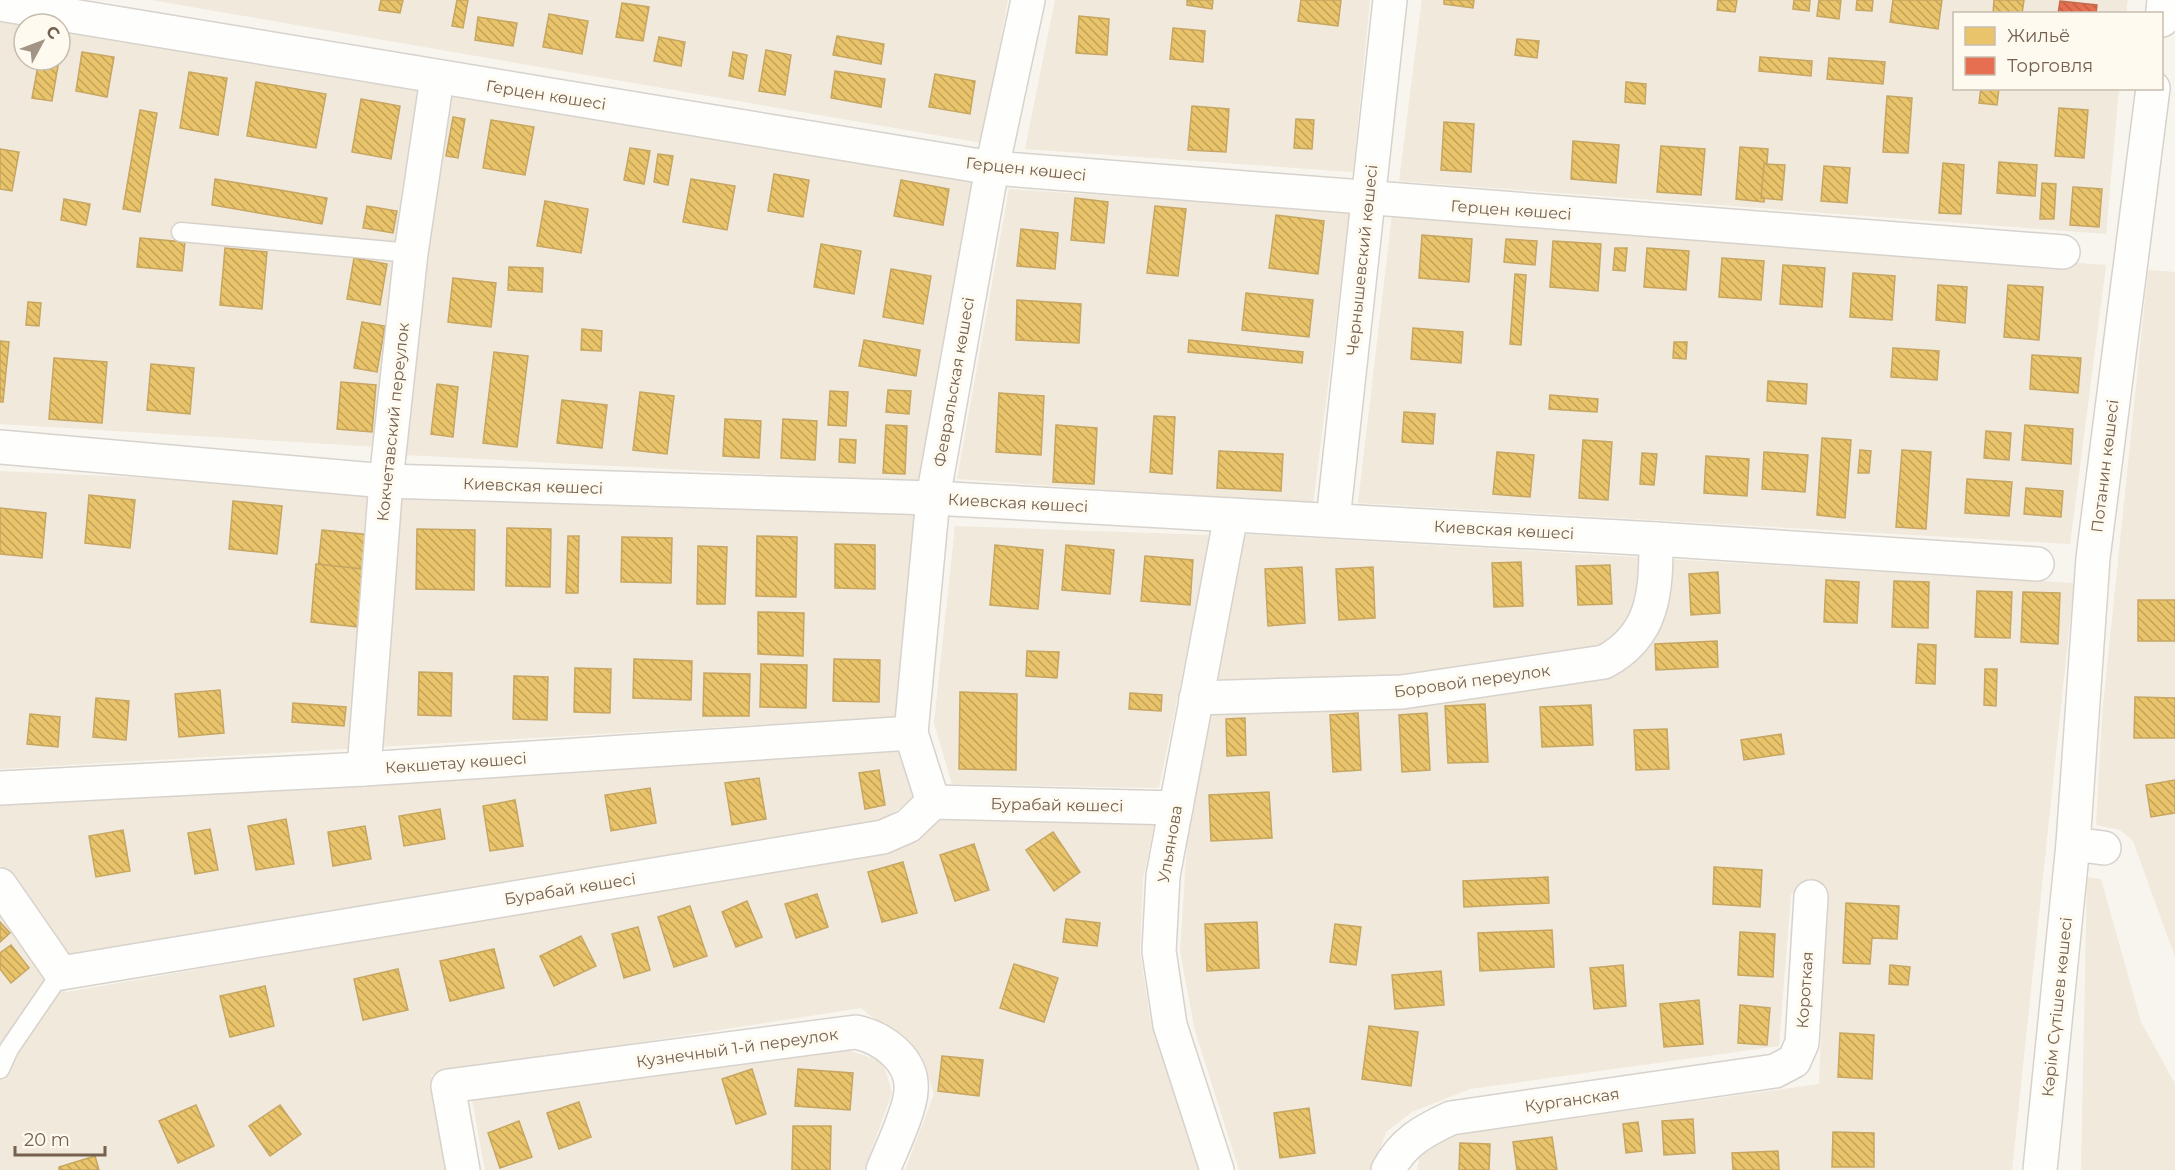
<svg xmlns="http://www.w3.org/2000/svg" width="2175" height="1170" font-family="Montserrat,sans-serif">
<defs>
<pattern id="homes-back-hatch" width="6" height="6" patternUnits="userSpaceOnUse" patternTransform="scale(1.5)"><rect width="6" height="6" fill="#e9c46a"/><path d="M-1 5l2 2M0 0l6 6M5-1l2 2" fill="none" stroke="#c1a359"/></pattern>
<pattern id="shops-back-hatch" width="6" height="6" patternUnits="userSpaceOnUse" patternTransform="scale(1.5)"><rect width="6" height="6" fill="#e76f51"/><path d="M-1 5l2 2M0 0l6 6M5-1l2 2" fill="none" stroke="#c05f45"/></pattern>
</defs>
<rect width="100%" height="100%" fill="#f7f5ee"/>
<g fill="#f0e9dc">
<path d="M151,0h857l-26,143z"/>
<path d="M1055,0h315l-17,172 -328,-23z"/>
<path d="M1422,0h706l-2,13 -172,1v74l165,1 -13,145 -707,-53z"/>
<path d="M0,16l24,8v36h36v-34l362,61 -44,360 -378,-23z"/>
<path d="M446,94l531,88 -59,300 -512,-27z"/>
<path d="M1009,189l341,23 -37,292 -356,-25z"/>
<path d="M1392,215l714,50 -36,279 -712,-41z"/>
<path d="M2148,270l27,2v685l-42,-116 -13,-11 -24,-5 6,-109z"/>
<path d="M0,471l916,43 -21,203 -895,52z"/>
<path d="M955,526l256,9 -52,253 -207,-4 -18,-61z"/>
<path d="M1243,534l831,49 -62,587h-595l4,-20 34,-15 364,-51 8,-191 -36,1 -12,152 -309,43 -58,23 -26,20 -13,38h-134l-44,-139 -15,-79 9,-140z"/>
<path d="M899,751l16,45 -35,27 -815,136 -65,-94v-62z"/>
<path d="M939,815l216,6 -12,58 -3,72 10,67 49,152h-294l29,-76 -12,-37 -61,-49 -430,67 16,95h-447v-271l66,93 834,-144z"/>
<path d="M2087,877l14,2 40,143 34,62v86h-94z"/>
<path d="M842,1048l41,14 9,31 -28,77h-379l-13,-70z"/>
</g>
<g fill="url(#homes-back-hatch)" stroke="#c6a662" stroke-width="1.5">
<path d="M381,0h22l-3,13 -21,-3z"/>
<path d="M457,0h11l-5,28 -11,-2z"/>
<path d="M1187,0h26l-1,9 -25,-4z"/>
<path d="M1301,0h40l-3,26 -40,-5z"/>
<path d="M1444,0h30l-1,8 -29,-4z"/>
<path d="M1718,0h19l-2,12 -18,-2z"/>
<path d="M1794,0h16l-1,11 -16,-2z"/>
<path d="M1819,0h22l-2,19 -22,-3z"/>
<path d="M1857,0h16l-1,11 -16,-1z"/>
<path d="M1893,0h49l-4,29 -48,-7z"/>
<path d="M1994,0h30l-2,14h-29z"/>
<path d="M622,3l27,4 -6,34 -27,-4z"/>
<path d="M549,14l39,7 -6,33 -39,-7z"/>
<path d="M1079,16l30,3 -2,36 -31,-2z"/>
<path d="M478,17l39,6 -4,23 -38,-6z"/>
<path d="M1173,28l32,3 -2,31 -33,-3z"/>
<path d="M837,36l47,8 -3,20 -48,-9z"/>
<path d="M659,37l26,5 -4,24 -27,-5z"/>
<path d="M1517,39l22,2 -2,17 -22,-3z"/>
<path d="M766,50l25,5 -6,40 -26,-4z"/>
<path d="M82,52l32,5 -7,40 -31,-6z"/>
<path d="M733,52l14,3 -4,24 -14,-3z"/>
<path d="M1760,57l52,4 -1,15 -52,-5z"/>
<path d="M1829,58l56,4 -2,22 -56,-5z"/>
<path d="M39,60h20l-7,41 -20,-3z"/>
<path d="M835,71l50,8 -4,28 -50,-9z"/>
<path d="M189,72l38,6 -9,57 -38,-7z"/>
<path d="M935,74l40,7 -5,33 -41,-7z"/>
<path d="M256,82l70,12 -10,54 -69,-12z"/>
<path d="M1626,82l20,2 -1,20 -20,-2z"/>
<path d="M1981,88h18l-2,17 -18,-2z"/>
<path d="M1887,96l25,2 -4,55 -25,-1z"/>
<path d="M361,99l39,7 -9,53 -39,-7z"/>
<path d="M1192,106l37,3 -3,43 -38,-2z"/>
<path d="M2059,108l29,2 -4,48 -29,-2z"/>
<path d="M140,110l17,3 -17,99 -17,-3z"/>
<path d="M453,117l12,2 -7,39 -12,-2z"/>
<path d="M1296,119l18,1 -2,29 -18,-1z"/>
<path d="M491,120l43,7 -9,48 -42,-7z"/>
<path d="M1444,122l30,2 -3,48 -30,-2z"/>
<path d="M1573,141l46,4 -3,38 -45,-4z"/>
<path d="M1661,146l44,3 -4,46 -44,-3z"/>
<path d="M1740,147l28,2 -4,53 -28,-3z"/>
<path d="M630,148l20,3 -6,33 -20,-4z"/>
<path d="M0,149l19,3 -7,39 -12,-2z"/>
<path d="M658,154l15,2 -5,29 -14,-3z"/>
<path d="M1999,162l38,3 -2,31 -38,-3z"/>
<path d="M1943,163l21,2 -3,49 -22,-1z"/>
<path d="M1764,164l21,1 -3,35 -21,-2z"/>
<path d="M1824,166l26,2 -3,35 -26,-2z"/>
<path d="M774,174l35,6 -6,37 -35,-6z"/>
<path d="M215,179l112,19 -5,26 -110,-19z"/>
<path d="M691,179l44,7 -8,44 -44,-8z"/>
<path d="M901,180l48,9 -6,36 -49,-9z"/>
<path d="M2042,183l14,1 -2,35h-14z"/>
<path d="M2073,187l29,2 -3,38 -29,-2z"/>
<path d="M1075,198l33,4 -4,41 -33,-3z"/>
<path d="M64,199l26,5 -4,21 -25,-5z"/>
<path d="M545,201l43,8 -7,44 -44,-7z"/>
<path d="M367,206l30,5 -4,22 -30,-5z"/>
<path d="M1155,206l31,3 -8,67 -31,-3z"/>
<path d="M1276,215l48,6 -6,53 -49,-6z"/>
<path d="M1021,229l37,4 -3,36 -38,-3z"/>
<path d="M1422,235l50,4 -3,43 -50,-4z"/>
<path d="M140,238l45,4 -3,29 -45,-4z"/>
<path d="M1506,239l31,2 -2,24 -31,-3z"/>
<path d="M1553,241l48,3 -3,47 -48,-4z"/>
<path d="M821,244l40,7 -7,43 -40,-7z"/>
<path d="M225,248l42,4 -5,57 -42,-4z"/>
<path d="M1615,248h12l-2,23 -12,-1z"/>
<path d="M1647,248l42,3 -3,39 -42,-3z"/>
<path d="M354,258l33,6 -7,41 -33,-6z"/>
<path d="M1722,258l42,3 -3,39 -42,-3z"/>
<path d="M1783,265l42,3 -3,39 -42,-3z"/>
<path d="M509,267l34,1 -1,24 -34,-2z"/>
<path d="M891,269l40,7 -8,48 -40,-7z"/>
<path d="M1853,273l42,3 -3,44 -42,-3z"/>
<path d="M1515,274l11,1 -5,70 -11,-1z"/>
<path d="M453,278l43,5 -5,44 -43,-5z"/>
<path d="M1938,285l29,2 -2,36 -29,-3z"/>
<path d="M2008,285l35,2 -4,53 -35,-3z"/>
<path d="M1246,293l67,7 -4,37 -67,-7z"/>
<path d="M1017,300l64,4 -2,39 -63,-3z"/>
<path d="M28,302l13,1 -2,23 -13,-1z"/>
<path d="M362,322l23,4 -8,46 -23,-4z"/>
<path d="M1413,328l50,4 -2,31 -50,-4z"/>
<path d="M582,329l20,2 -1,20 -20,-1z"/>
<path d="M864,340l56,10 -4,26 -57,-10z"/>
<path d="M1189,340l114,12 -1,11 -114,-11z"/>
<path d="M0,341l9,1 -6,60h-3z"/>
<path d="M1674,342h13l-1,17 -13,-1z"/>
<path d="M1893,348l46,3 -2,29 -46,-3z"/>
<path d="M494,352l34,4 -11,91 -34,-4z"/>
<path d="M2032,355l49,3 -3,35 -48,-4z"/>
<path d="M54,358l53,4 -5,61 -53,-4z"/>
<path d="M151,364l43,4 -4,46 -43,-4z"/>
<path d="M1768,381l39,3 -1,20 -39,-3z"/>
<path d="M341,382l35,3 -4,47 -35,-3z"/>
<path d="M437,384l21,3 -5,50 -22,-3z"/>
<path d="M888,390l23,1 -2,23 -23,-2z"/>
<path d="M830,391l18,1 -2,34 -18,-1z"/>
<path d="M640,392l34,4 -7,58 -34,-4z"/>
<path d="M999,393l45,3 -3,59 -45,-3z"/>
<path d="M1550,395l48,4 -1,13 -48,-3z"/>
<path d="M562,400l45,5 -5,43 -45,-5z"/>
<path d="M1404,412l31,2 -2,30 -31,-2z"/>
<path d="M1154,416l21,1 -3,57 -22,-2z"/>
<path d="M725,419l36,2 -2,37 -36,-2z"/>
<path d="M783,419l34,2 -2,39 -34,-2z"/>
<path d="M886,425l21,1 -2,48 -22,-1z"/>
<path d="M1056,425l41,3 -3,56 -41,-2z"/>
<path d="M2025,425l48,4 -2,35 -49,-4z"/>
<path d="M1986,431l25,2 -2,27 -25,-2z"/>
<path d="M1822,438l29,2 -6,78 -28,-3z"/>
<path d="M840,439l16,1 -1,23 -16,-1z"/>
<path d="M1583,440l29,2 -4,58 -29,-2z"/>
<path d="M1860,450l11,1 -2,22h-11z"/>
<path d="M1902,450l29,2 -5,77 -30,-2z"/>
<path d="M1219,451l64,3 -2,37 -64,-3z"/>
<path d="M1497,452l37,3 -4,42 -37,-3z"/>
<path d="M1764,452l44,3 -3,37 -43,-3z"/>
<path d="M1642,453l15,1 -3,31 -14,-1z"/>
<path d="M1706,456l43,3 -2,37 -43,-3z"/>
<path d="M1967,479l45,3 -3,34 -44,-3z"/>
<path d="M2026,488l37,3 -2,26 -37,-3z"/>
<path d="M89,495l46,5 -5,48 -45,-5z"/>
<path d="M233,501l49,5 -5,48 -48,-5z"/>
<path d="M0,508l46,5 -4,45 -42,-4z"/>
<path d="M507,528l44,1 -1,58 -44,-1z"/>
<path d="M417,529l58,1 -1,60 -58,-1z"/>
<path d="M322,530l50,5 -5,47 -50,-5z"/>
<path d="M568,536h11l-1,57h-12z"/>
<path d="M757,536l40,1 -1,60 -40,-1z"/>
<path d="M622,537l50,1 -1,45 -50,-1z"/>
<path d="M835,544l40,1v44l-40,-1z"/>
<path d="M995,545l48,5 -5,59 -48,-4z"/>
<path d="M1066,545l48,5 -4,44 -48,-4z"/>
<path d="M698,546l29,1 -2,57h-28z"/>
<path d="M1145,556l48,4 -3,45 -49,-4z"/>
<path d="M1521,562l2,44 -29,1 -2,-44z"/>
<path d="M316,564l47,5 -5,58 -47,-5z"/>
<path d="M1610,565l2,39 -34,1 -2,-39z"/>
<path d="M1302,567l3,56 -37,3 -3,-57z"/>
<path d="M1373,567l2,51 -36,2 -3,-51z"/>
<path d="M1718,572l2,41 -29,2 -2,-41z"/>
<path d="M1826,580l33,2 -2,41 -33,-1z"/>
<path d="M1894,581l35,1 -1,46 -36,-1z"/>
<path d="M1977,591l35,1 -2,46 -35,-1z"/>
<path d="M2023,592l37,1 -2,51 -37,-2z"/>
<rect x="2138" y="600" width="37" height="41"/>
<path d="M758,612l46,1 -1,43 -45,-2z"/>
<path d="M1717,641l1,26 -62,3 -1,-26z"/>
<path d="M1918,644l18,1 -1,39 -19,-1z"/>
<path d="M1027,651l32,1 -2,26 -31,-2z"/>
<path d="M634,659l58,2 -1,39 -58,-2z"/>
<path d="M834,659l46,1 -1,42 -46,-1z"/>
<path d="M761,664l46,1 -1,43 -46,-1z"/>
<path d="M575,668l36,1 -1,44 -36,-1z"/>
<path d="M1985,669h12l-1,37 -12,-1z"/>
<path d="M419,672l33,1 -1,43 -33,-1z"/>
<path d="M704,673l46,1 -1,42h-46z"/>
<path d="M514,676l34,1 -1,43 -34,-1z"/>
<path d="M220,690l4,43 -45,4 -4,-43z"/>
<path d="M960,692l57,2 -1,76 -57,-1z"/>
<path d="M1130,693l32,2 -1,16 -32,-2z"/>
<path d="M2135,697l40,1v40h-41z"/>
<path d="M96,698l33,3 -3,39 -33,-3z"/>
<path d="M293,703l53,4 -2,19 -52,-4z"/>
<path d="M1485,704l3,58 -40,1 -3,-57z"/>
<path d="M1591,705l2,40 -51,2 -2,-40z"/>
<path d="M1358,713l3,57 -28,2 -3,-57z"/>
<path d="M1427,713l3,57 -28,2 -3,-57z"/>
<path d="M30,714l30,3 -2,30 -31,-3z"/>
<path d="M1245,718l1,37 -19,1 -1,-37z"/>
<path d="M1667,729l2,40 -33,1 -2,-40z"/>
<path d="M1781,734l3,20 -40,6 -3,-20z"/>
<path d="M879,770l6,35 -20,4 -6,-36z"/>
<path d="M759,778l7,41 -34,6 -7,-42z"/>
<path d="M2175,780v33l-24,4 -5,-32z"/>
<path d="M650,788l6,35 -45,8 -6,-36z"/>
<path d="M1269,792l3,46 -61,3 -2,-46z"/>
<path d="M515,800l8,46 -33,5 -7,-45z"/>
<path d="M440,809l5,30 -41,7 -5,-30z"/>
<path d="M286,819l8,45 -38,6 -8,-44z"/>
<path d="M365,826l6,33 -38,7 -5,-34z"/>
<path d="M210,829l8,41 -23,4 -7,-41z"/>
<path d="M123,830l7,41 -34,6 -7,-41z"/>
<path d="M1053,832l27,40 -26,19 -28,-41z"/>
<path d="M974,844l15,46 -34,11 -15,-46z"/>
<path d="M903,862l14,51 -35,9 -14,-50z"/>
<path d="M1714,867l48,3 -2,37 -47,-3z"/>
<path d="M1548,877l1,26 -85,4 -1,-26z"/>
<path d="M817,894l11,33 -32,11 -11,-34z"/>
<path d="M747,901l15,36 -26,10 -14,-35z"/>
<path d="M1846,903l53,3 -2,33 -25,-1 -2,26 -27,-1z"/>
<path d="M690,906l17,50 -33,11 -16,-50z"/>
<path d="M1066,919l34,4 -3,23 -34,-4z"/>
<path d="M0,922l10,11 -10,9z"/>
<path d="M1257,922l2,46 -52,3 -2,-47z"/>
<path d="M1335,924l26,3 -5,38 -26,-3z"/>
<path d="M638,927l12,43 -26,8 -12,-44z"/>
<path d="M1552,930l2,37 -74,4 -2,-38z"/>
<path d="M1740,932l35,2 -2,43 -35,-2z"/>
<path d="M581,936l15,30 -42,20 -14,-30z"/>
<path d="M11,945l18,23 -18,15 -11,-14v-16z"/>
<path d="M494,949l10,39 -54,13 -10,-40z"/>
<path d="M1014,964l44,14 -14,44 -44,-14z"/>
<path d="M1623,965l3,41 -32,3 -4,-41z"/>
<path d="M1890,965l20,2 -2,18 -19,-1z"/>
<path d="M398,969l10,41 -45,10 -9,-41z"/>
<path d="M1441,971l3,34 -49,4 -3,-34z"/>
<path d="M265,986l9,40 -44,11 -10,-41z"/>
<path d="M1699,1000l4,44 -39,3 -4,-43z"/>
<path d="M1740,1005l30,3 -3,37 -29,-2z"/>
<path d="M1369,1026l49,6 -7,54 -49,-7z"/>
<path d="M1840,1033l34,2 -2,44 -34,-2z"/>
<path d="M942,1056l41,4 -4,36 -41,-5z"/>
<path d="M752,1069l14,45 -30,10 -14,-45z"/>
<path d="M798,1069l55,4 -3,37 -55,-4z"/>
<path d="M579,1102l12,35 -32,12 -12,-36z"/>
<path d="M196,1105l18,41 -36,17 -19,-42z"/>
<path d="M280,1105l21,29 -31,22 -21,-30z"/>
<path d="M1309,1108l6,45 -35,5 -6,-45z"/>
<path d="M1693,1119l2,34 -31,2 -2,-34z"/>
<path d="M519,1121l13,36 -32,11 -12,-35z"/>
<path d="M1638,1122l4,29 -16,2 -3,-29z"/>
<path d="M793,1126h38l-1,44h-38z"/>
<path d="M1833,1132l41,1v34h-42z"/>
<path d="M1552,1137l5,33h-40l-4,-28z"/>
<path d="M1460,1143l30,1 -1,26h-30z"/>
<path d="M1778,1151l1,19h-46l-1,-17z"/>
<path d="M95,1156l4,14h-40v-3z"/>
</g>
<path fill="url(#shops-back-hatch)" stroke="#c56b50" stroke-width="1.5" d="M2060,1l37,4 -1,9h-38z"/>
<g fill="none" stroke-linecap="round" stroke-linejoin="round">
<defs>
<g id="lane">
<path d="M181,232l230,21"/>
<path d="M0,1069l9,-20 52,-76"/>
</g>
<g id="street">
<path d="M0,4l992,164 1071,84"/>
<path d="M0,447l386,34 547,17 723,41 381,25"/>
<path d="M1333,520l57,-520"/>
<path d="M1196,698l206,-6 202,-30c51,-27 52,-71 52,-123"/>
<path d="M364,769l22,-288 25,-228 26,-175"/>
<path d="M0,788l364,-19 547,-36"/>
<path d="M933,802l-22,-69 22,-235 59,-330 36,-168"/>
<path d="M2073,844l31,4"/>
<path d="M0,885l61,88 822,-136 25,-11 25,-24 243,6"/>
<path d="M463,1170l-15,-84 408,-54c27,6 58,28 55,59 -1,20 -20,59 -28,79"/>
<path d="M1217,1170l-47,-145 -11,-74 4,-75 68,-361"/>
<path d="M1388,1170c15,-28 35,-39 63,-52l324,-47 19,-10 8,-18 9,-146"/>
</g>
<g id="secondary">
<path d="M2162,20l2,-20"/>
<path d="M2040,1170l33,-326 20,-286 60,-470"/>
</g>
</defs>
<use href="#lane" stroke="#d7d2cc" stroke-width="21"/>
<use href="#street" stroke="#d7d2cc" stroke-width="36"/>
<use href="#secondary" stroke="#d8d2cb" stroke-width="36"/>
<use href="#lane" stroke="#fefefc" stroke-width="18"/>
<use href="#street" stroke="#fefefc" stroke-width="33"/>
<use href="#secondary" stroke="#fefefc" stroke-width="33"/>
</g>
<g text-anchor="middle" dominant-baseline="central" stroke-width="6" stroke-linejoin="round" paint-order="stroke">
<g font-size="16" fill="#75614e" stroke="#fefaf0">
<text transform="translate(546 95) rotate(9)">Герцен көшесі</text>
<text transform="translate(1026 169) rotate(6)">Герцен көшесі</text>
<text transform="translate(1511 210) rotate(4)">Герцен көшесі</text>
<text transform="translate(1362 260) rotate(-84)">Чернышевский көшесі</text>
<text transform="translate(954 382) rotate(-80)">Февральская көшесі</text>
<text transform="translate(393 422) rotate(-84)">Кокчетавский переулок</text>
<text transform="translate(2105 466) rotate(-83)">Потанин көшесі</text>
<text transform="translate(533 486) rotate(2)">Киевская көшесі</text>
<text transform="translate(1018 503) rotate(3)">Киевская көшесі</text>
<text transform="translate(1504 530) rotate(3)">Киевская көшесі</text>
<text transform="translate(1472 681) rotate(-8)">Боровой переулок</text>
<text transform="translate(456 763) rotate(-4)">Көкшетау көшесі</text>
<text transform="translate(1057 805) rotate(1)">Бурабай көшесі</text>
<text transform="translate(1170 844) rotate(-80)">Ульянова</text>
<text transform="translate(570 889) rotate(-9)">Бурабай көшесі</text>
<text transform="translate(1805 990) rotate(-86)">Короткая</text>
<text transform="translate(2057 1007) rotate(-84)">Кәрім Сүтішев көшесі</text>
<text transform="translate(737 1048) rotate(-8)">Кузнечный 1-й переулок</text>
<text transform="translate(1572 1100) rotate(-8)">Курганская</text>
</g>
</g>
<rect x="1953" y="12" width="210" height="78" fill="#fefaf0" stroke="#c7bdaf" stroke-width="1.5"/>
<rect x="1965" y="27" width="30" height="18" fill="#e9c46a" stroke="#c7bdaf" stroke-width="1.5"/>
<text x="2007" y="42" font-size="18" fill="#75614e">Жильё</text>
<rect x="1965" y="57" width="30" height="18" fill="#e76f51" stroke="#c7bdaf" stroke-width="1.5"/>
<text x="2007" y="72" font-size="18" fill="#75614e">Торговля</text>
<g transform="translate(42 42) rotate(49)"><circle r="28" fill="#fefaf0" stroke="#c7bdaf" stroke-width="1.5"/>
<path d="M0-4.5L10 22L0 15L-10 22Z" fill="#a29586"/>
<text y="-9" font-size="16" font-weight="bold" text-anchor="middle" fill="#75614e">С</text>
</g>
<path d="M15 1146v9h90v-9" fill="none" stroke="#75614e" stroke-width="3"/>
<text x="24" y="1146" font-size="18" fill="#75614e" stroke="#fefaf0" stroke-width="4.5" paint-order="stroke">20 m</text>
</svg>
